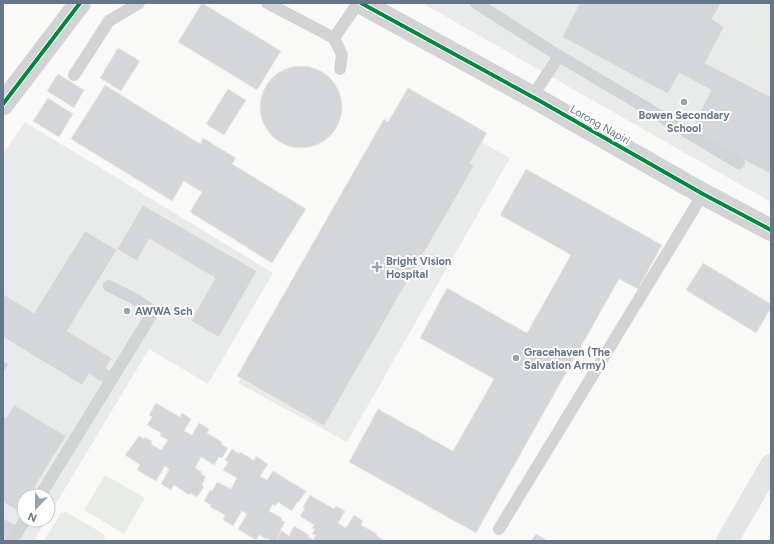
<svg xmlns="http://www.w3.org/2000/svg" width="774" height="544" font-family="Figtree,sans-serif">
<rect width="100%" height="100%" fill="#f9f9f8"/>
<g fill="#e9eaea">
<path d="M422,3h349v199z"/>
<path d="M405,99l105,59 -163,284 -109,-59z"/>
<path d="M25,122l248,151 -65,111 -59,-35 -101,168v-21h-24v24h22l-12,21h-31v-387z"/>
</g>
<g fill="#e8ece6">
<path d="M760,3h11v54l-32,-19z"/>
<path d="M105,475l40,23 -21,36 -40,-24z"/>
<path d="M66,512l38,22 1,5 -1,2h-60l17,-28z"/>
</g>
<g fill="#d5d6d7" stroke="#e8e8e8">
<path d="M202,3l79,48 -24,39 -79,-48z"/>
<path d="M580,3h141l-9,16 12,8 -19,36 66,34v77l-81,-42 21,-42 -32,-17 -11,21 -106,-57z"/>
<path d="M118,48l22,13 -19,30 -21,-13z"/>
<circle cx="301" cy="107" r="41"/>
<path d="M58,74l26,16 -10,18 -27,-17z"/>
<path d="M105,85l95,59 3,-6 33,20 -4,6 74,45 -34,54 -82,-51 12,-20 -18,-11 -12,20 -101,-62z"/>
<path d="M408,88l79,45 -17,30 4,3 -150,260 -87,-50 147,-257 4,3z"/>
<path d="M228,89l18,11 -22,35 -18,-11z"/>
<path d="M48,98l25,16 -14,23 -26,-16z"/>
<path d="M526,169l136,76 -24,44 -19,-10 -143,254 -127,-71 29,-53 75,42 41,-72 -74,-41 27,-50 80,45 44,-78 -71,-40z"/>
<path d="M143,205l114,66 -38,66 -28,-16 24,-43 -66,-39 -12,22 -20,-12z"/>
<path d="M85,231l32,19 -50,81 45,27 -6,10 6,4 -7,12 -16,-10 -7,11 -79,-48v-43l31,19z"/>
<path d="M703,263l68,41v4l-15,25 -70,-43z"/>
<path d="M3,361l6,3 -6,9z"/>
<path d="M156,403l24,14 2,-4 9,6 -7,12 8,4 7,-12 10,6 -2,4 15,9 -1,2 7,4 -6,10 -3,-1 -5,8 -13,-8 -6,11 7,4 -1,2 5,3 -4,8 2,2 -7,10 -7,-4 -1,2 -15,-10 -3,5 -10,-6 8,-15 -4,-3 -9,15 -19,-11 3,-5 -15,-10 14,-19 5,3 1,-2 7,4 -1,3 10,6 7,-10 -8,-4 1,-3 -14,-8 5,-8 -3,-2z"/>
<path d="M14,405l52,31 -37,60h-5v8l-5,8 -16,-10v-86l3,2z"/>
<path d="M232,449l7,5 1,-2 14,8 2,-4 12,8 -8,12 7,4 6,-9 33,20 -8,12 -1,-1 -5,9 -14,-9 -3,4 -2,-2 -4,7 13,7 -1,2 4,2 -5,9h2l-6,10h-4l-5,-3 -1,1 -7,-4 -3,5 -18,-11 9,-15 -5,-3 -9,15 -10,-6 2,-5 -15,-8 1,-2 -7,-4 6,-11 2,1 5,-9 14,7 6,-11 -14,-8 5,-8 -3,-2z"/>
<path d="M310,495l24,14 2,-3 9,5 -7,12 8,5 8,-13 9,6 -2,4 16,9 -1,1 7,5v1h-107l6,-10 7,5 5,-10 15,9 -1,2 5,3 3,-5 -4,-1 3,-5 -3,-1 2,-3 -14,-9 5,-8 -2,-1z"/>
<path d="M3,518l15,9 -9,14h-6z"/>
<path d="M536,534l12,7h-17z"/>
</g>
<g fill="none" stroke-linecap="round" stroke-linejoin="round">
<g stroke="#d2d3d4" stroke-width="12">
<path d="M267,3l67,35 24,-35"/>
<path d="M476,3l83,53"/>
<path d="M334,38l8,17 -2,14"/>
<path d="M74,75l35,-54 30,-18"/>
<path d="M532,97l27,-41 180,107"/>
<path d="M40,496l110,-179 1,-7 -16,-11 -26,-13"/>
<path d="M499,529l204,-335"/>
<path d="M12,541l13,-21"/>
</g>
<g stroke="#d2d3d4" stroke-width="22">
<path d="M361,3l179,98 163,93 68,36"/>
<path d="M3,104l77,-101"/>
</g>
<path stroke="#e4e5e5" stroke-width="22" d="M727,541l44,-76"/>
<defs>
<g id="cycleway">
<path d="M361,3l179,98 163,93 68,36"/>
<path d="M3,104l77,-101"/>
</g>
</defs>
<use href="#cycleway" stroke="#fff" stroke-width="6"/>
<use href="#cycleway" stroke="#00873e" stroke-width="4"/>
</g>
<g fill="#99a3b0" stroke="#fff" stroke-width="1.5">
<circle cx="684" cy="102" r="4"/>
<path d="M375 261h4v4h4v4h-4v4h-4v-4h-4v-4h4z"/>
<circle cx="127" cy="311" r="4"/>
<circle cx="516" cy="358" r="4"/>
</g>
<g text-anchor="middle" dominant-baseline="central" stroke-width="4" stroke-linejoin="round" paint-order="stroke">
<g font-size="11" font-weight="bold" fill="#66758a" stroke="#fff" text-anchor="start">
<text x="684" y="115" text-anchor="middle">Bowen Secondary<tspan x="684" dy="13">School</tspan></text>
<text x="386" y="261">Bright Vision<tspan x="386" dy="13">Hospital</tspan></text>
<text x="135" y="311">AWWA Sch</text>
<text x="524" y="352">Gracehaven (The<tspan x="524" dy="13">Salvation Army)</tspan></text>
</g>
<g font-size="11" fill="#66758a" stroke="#fff">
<text transform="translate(600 125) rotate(30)">Lorong Napiri</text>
</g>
</g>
<rect width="774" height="544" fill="none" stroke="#66758a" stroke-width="8"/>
<g transform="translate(36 508) rotate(202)"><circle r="19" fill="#ffffff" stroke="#c2c8d0"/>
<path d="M0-3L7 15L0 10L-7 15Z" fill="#99a3b0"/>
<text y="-6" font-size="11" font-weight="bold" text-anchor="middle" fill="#66758a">N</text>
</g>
</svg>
